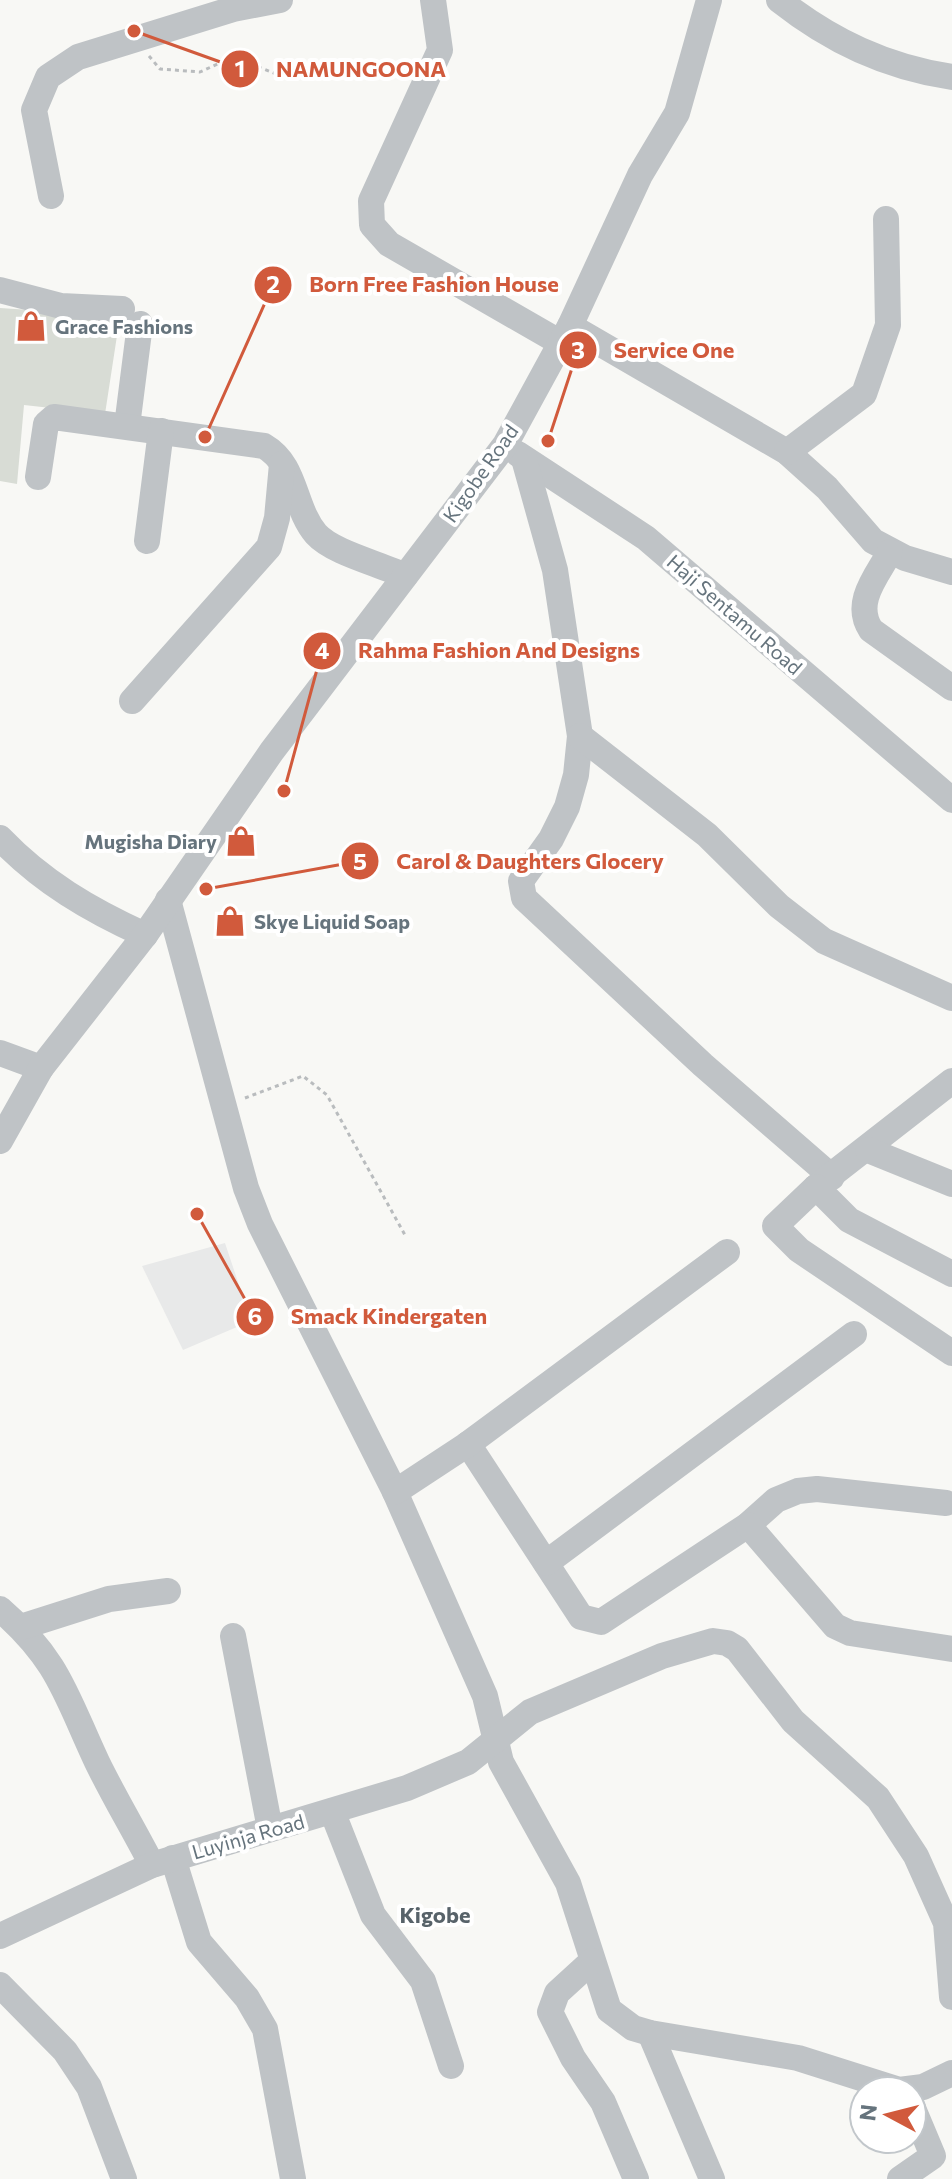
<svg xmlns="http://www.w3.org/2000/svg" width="952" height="2179" font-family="Commissioner,sans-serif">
<rect width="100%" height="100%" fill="#f8f8f5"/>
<path fill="#e8e9e9" d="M225,1243l26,78 -68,29 -41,-84z"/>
<path fill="#d8dcd5" d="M0,308l120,8 -15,98 -81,-9 -7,79 -17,-3z"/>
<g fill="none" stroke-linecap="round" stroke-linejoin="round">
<g stroke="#b9bcbe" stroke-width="3" stroke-dasharray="4 4" stroke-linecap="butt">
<path d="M149,56l11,13 40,3 33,-15 46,18"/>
<path d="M245,1098l58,-22 24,19 78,140"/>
</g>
<g stroke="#bfc3c6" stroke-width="26">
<path d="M433,0l7,50 -69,151 1,24 17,19 172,99"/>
<path d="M779,0c52,41 107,67 173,77"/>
<path d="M51,196l-17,-86 14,-33 30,-20 155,-48 47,-9"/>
<path d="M0,290l61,16 61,3"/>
<path d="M570,326l217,126 40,36 46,53 32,17 47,14"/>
<path d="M127,426l13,-102"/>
<path d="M787,452l77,-58 24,-69 -2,-106"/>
<path d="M518,454l128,84 306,262"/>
<path d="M524,459l31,111 25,166 -4,39 -9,32 -16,32 -30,42 3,17 179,167 129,112"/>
<path d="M38,477l8,-53 8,-7 210,29c33,19 29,61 52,88 17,19 65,30 89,42"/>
<path d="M147,541l14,-110"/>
<path d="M890,552c-14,25 -37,51 -19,78l81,58"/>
<path d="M132,701l137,-154 8,-29 5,-54"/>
<path d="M580,736l127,99 72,71 45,35 128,57"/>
<path d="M0,838c42,44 90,72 145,97"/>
<path d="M168,900l78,288 14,36 135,268 90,204 16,66 67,121 41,127 24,18 17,5 148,25 101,32 24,-3 29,-14"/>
<path d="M0,1053l41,15"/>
<path d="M952,1081l-136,106 -41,39 24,24 153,103"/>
<path d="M0,1141l41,-73 104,-133 127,-184 233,-306 65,-119 70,-151 37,-62 32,-113"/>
<path d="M868,1150l84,34"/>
<path d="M816,1187l33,33 103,54"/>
<path d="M468,1444l113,173 20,5 147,-97 28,-25 22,-9 19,-2 129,14"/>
<path d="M395,1492l73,-48 259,-192"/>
<path d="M748,1525l87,101 15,7 102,16"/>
<path d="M546,1563l308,-229"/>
<path d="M0,1609c59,51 66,87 97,153 17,35 37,68 55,103"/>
<path d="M21,1627l88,-28 59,-8"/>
<path d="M233,1636l37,193"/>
<path d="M332,1811l41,104 50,66 28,85"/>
<path d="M173,1858l26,84 48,56 18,31 28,150"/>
<path d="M0,1936l152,-71 255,-77 61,-26 62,-50 132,-56 51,-15 14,2 10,6 56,72 85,77 38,58 30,67 6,74"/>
<path d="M592,1961l-35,32 -7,19 23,46 30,44 33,77"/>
<path d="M0,1985l65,66 24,36 35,92"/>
<path d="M650,2033l62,146"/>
<path d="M900,2179l33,-23 -21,-50"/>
</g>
</g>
<defs>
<symbol id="shop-bare" viewBox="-9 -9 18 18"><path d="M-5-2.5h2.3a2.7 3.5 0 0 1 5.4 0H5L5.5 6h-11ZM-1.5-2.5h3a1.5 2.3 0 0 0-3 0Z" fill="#d15a3c" stroke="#fff" stroke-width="2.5" paint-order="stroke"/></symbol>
</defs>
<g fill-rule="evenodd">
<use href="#shop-bare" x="9" y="304" width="44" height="44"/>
<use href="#shop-bare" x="219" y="819" width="44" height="44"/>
<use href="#shop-bare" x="208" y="899" width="44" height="44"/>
</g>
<g text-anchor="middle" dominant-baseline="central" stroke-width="8" stroke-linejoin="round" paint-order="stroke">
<g font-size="20" font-weight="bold" fill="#66747d" stroke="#fff" text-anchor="start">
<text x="55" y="326">Grace Fashions</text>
<text x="217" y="841" text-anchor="end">Mugisha Diary</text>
<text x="254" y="921">Skye Liquid Soap</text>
</g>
<g font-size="20" fill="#66747d" stroke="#fff">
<text transform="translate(480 473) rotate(-55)">Kigobe Road</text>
<text transform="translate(735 614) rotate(41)">Haji Sentamu Road</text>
<text transform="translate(248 1836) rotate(-16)">Luyinja Road</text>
</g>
<g font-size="22" font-weight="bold" fill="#576269" stroke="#fff">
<text x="435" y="1914">Kigobe</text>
</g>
</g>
<path fill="none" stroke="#d15a3c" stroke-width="3" d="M134 31L240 69M205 437L273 285M548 441L578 350M284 791L322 651M206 889L360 861M197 1214L255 1317"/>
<g fill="#d15a3c" stroke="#fff" stroke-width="3">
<circle cx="134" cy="31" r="8"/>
<circle cx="205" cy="437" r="8"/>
<circle cx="548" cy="441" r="8"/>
<circle cx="284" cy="791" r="8"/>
<circle cx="206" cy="889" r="8"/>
<circle cx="197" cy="1214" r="8"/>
<circle cx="240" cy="69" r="20"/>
<circle cx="273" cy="285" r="20"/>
<circle cx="578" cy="350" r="20"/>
<circle cx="322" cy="651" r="20"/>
<circle cx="360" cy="861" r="20"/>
<circle cx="255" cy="1317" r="20"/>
</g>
<g font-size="24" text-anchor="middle" font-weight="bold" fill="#fff">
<text x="240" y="77">1</text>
<text x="273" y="293">2</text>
<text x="578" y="359">3</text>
<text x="322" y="659">4</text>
<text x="360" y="870">5</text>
<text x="255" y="1325">6</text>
</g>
<g font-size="22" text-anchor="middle" font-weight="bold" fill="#d15a3c" stroke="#fff" stroke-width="8" stroke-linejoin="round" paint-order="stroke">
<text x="361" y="77">NAMUNGOONA</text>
<text x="434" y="292">Born Free Fashion House</text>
<text x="674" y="358">Service One</text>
<text x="499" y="658">Rahma Fashion And Designs</text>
<text x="530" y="869">Carol &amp; Daughters Glocery</text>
<text x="389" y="1324">Smack Kindergaten</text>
</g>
<g transform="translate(888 2115) rotate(277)"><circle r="38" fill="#ffffff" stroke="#c2c7cb" stroke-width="2"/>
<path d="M0-6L14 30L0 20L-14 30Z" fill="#d15a3c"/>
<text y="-12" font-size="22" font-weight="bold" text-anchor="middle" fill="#66747d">N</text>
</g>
</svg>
